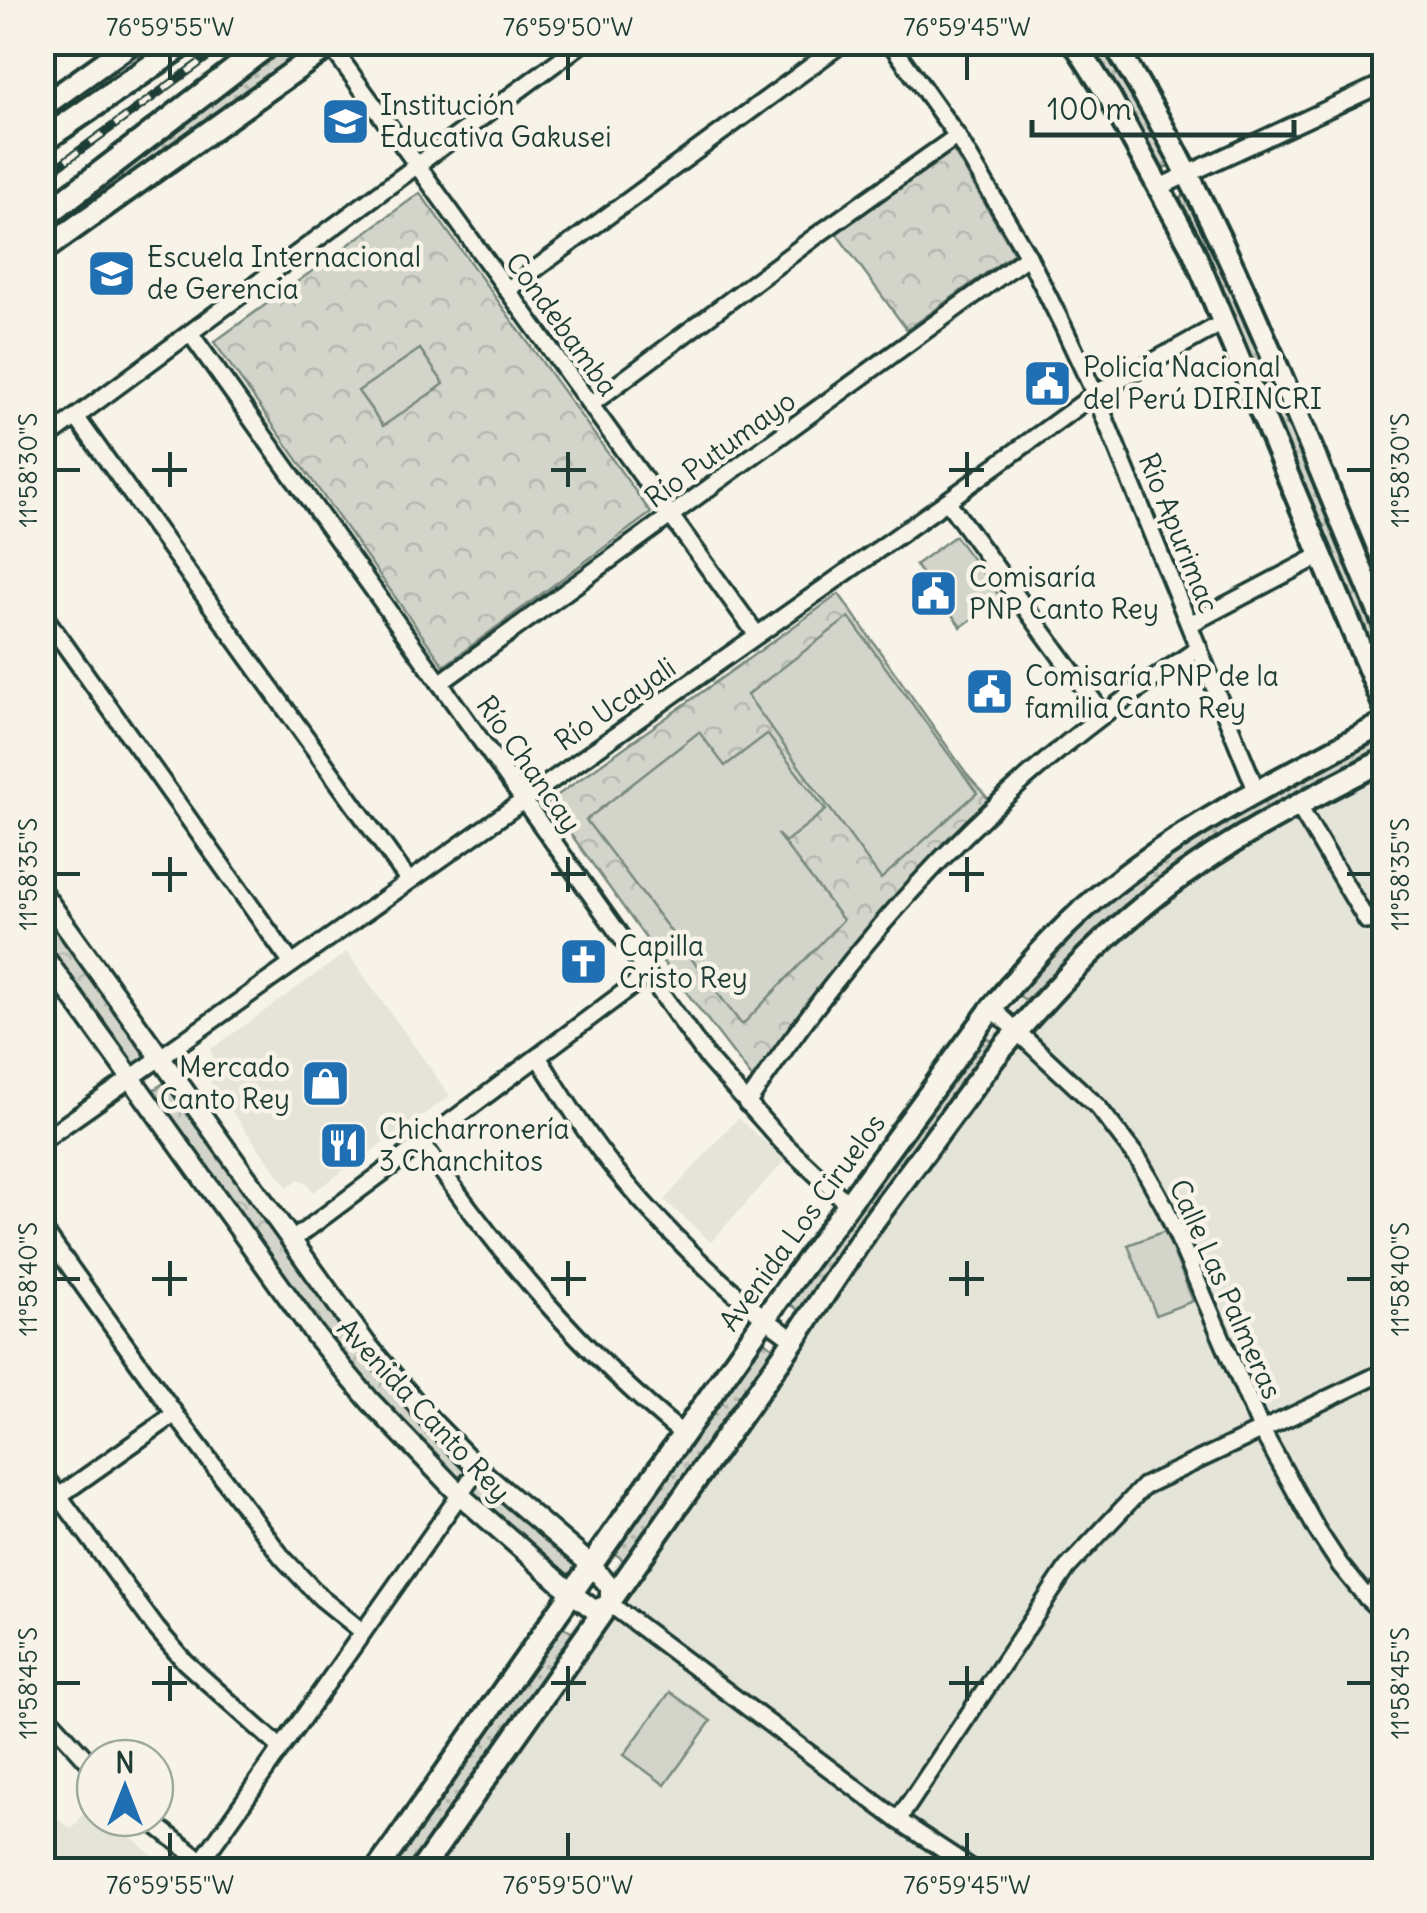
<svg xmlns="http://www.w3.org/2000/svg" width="1427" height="1913" font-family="Delius,sans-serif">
<defs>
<pattern id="grass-dots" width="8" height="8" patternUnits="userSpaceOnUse" patternTransform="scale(2.5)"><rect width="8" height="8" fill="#d3d5ca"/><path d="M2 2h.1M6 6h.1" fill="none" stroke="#b5b8ae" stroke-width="1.8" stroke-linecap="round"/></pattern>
<pattern id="park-crowns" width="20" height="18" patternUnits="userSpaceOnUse" patternTransform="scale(2.5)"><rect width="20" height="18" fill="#d3d5ca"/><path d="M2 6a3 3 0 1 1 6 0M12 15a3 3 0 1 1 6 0" fill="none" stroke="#b5b8ae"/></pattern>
</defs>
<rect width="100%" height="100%" fill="#f7f3e8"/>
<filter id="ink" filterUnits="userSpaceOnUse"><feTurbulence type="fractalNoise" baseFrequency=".01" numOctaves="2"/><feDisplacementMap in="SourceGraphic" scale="20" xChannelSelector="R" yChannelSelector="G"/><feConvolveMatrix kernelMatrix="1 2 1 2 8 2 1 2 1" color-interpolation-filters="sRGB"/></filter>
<g filter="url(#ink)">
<g fill="#e5e4d9">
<path d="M1384,746v1124h-983l581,-824 53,-65 77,-70 121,-87z"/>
<path d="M347,952l103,144 -137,96 -7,-10 -8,-3 -10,9 -87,-118 10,-4 2,-11 -3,-5z"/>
<path d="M738,1118l47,42 -74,82 -47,-42z"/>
<path d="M93,1801l2,3v14h16l37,34 26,18h-131v-61l29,20z"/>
</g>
<g fill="url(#grass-dots)" stroke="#79897f" stroke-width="2.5">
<path d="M289,43h21l8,8 -275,198v-17z"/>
<path d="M1082,43h23l70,119 -15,9z"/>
<path d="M1190,193l194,450v42l-209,-485z"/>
<path d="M1370,742l9,5 1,7 -239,143 -52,41 -64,63 -12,-12c37,-38 75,-77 118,-109 75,-55 156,-98 239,-138z"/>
<path d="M982,1033l10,9 -188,272 -14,-10 57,-84z"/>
<path d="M764,1341l13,9 -150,213 -13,-10z"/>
<path d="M562,1626l15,10 -166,234h-21z"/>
</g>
<g fill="url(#park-crowns)" stroke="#79897f" stroke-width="2.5">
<path d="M953,150l61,103 -107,77 -71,-97z"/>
<path d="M420,193l231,320 -207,153 -230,-324z"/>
<path d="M839,594l130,183 22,25 -100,102 -46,51 -92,124 -99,-129 -106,-148z"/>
<path d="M42,907l102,140 2,7 -4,6 -9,4 -6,-2 -84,-119z"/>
<path d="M164,1083l8,6 290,375 3,8 -9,7 -101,-103 -199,-278 -3,-8z"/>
<path d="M479,1481l6,2 92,81 1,8 -7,8 -8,-1 -91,-82v-8z"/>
</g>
<g fill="#d3d5ca" stroke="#79897f" stroke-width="2.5">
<path d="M420,349l24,35 -61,42 -25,-35z"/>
<path d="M955,536l46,62 -40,29 -46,-62z"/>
<path d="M849,617l128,176 -96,86 -134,-184z"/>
<path d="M699,732l26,34 42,-32 59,76 -41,32 -8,-8 66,86 -101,105 -156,-205z"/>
<path d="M1165,1231l28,70 -37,14 -28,-70z"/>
<path d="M670,1692l41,29 -46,64 -41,-30z"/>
</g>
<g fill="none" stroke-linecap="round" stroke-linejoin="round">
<defs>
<g id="minor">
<path d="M328,42l429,593"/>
<path d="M890,42l67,94 71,120 35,70 32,68 162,398"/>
<path d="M1160,187l224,-104"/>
<path d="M507,290l337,-248"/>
<path d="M190,333l519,727 73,82 67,63"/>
<path d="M590,405l226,-169 141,-100"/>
<path d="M76,417l333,464"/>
<path d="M42,442l542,-400"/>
<path d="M947,501l156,213"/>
<path d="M42,613l250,351"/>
<path d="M1190,624l131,-69"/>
<path d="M440,683l588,-427"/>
<path d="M1298,805l69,116"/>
<path d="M992,1008l106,99 41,53 26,47 96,222 56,101 23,35 27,33 17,16"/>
<path d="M538,1057c25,39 49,79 78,114 52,63 112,121 178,169"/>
<path d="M747,1104c86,-130 185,-248 305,-348 46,-40 97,-74 147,-108"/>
<path d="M42,1141l905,-640 148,-107 129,-72"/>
<path d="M422,1143c75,108 159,209 262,292"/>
<path d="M42,1228l133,186 107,143 39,41 42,34"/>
<path d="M291,1241l356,-266"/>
<path d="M42,1473l114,155 29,34 96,86"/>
<path d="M42,1508l133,-94"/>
<path d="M1367,1598l17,-16"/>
<path d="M610,1604l288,216 76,50"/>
<path d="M42,1710l53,59"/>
<path d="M147,1818l66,52"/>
<path d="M898,1820l169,-252 77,-82 240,-114"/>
<path d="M201,1862l277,-393"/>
</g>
<path id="tertiary" d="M42,893l324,451 64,76 48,49 114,97 18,21v17l-16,6 -22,-17 -112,-98 -90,-94 -27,-32 -27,-33 -274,-382"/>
<g id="secondary">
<path d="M1074,42l36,56 83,152 191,455"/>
<path d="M1113,42c114,182 188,385 271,582"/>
<path d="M42,107l91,-65"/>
<path d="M42,251l293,-209"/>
<path d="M377,1870l388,-552 227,-310c37,-45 76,-89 123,-125 82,-65 178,-110 269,-160"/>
<path d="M421,1870l373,-530 78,-117 123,-166c47,-55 95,-108 152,-154 72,-59 155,-101 237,-143"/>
</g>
<g id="primary">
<path d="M42,141l145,-99"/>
<path d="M42,218l229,-176"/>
</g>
</defs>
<use href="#minor" stroke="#1f3d34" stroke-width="22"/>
<use href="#tertiary" stroke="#1f3d34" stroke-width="25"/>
<use href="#secondary" stroke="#1f3d34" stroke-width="28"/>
<use href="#primary" stroke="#1f3d34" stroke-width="30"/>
<use href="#minor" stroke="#f7f3e8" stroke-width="15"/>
<use href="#tertiary" stroke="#f7f3e8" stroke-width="18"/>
<use href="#secondary" stroke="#f7f3e8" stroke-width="20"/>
<use href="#primary" stroke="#f7f3e8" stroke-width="22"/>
<defs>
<path id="rail" d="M42,178l186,-136"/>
</defs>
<use href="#rail" stroke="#1f3d34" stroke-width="9"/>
<use href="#rail" stroke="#f7f3e8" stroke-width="5" stroke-dasharray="15" stroke-linecap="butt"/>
</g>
</g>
<path fill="none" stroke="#1f3d34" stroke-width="4" d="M170,55v25M568,55v25M967,55v25M170,452v35M568,452v35M967,452v35M55,470h25M152,470h35M551,470h35M949,470h35M1347,470h25M170,857v35M568,857v35M967,857v35M55,874h25M152,874h35M551,874h35M949,874h35M1347,874h25M170,1261v35M568,1261v35M967,1261v35M55,1279h25M152,1279h35M551,1279h35M949,1279h35M1347,1279h25M170,1666v35M568,1666v35M967,1666v35M55,1683h25M152,1683h35M551,1683h35M949,1683h35M1347,1683h25M170,1833v25M568,1833v25M967,1833v25"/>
<defs>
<symbol id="school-square" viewBox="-11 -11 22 22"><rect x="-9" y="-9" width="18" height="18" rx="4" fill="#1f6fb2" stroke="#f7f3e8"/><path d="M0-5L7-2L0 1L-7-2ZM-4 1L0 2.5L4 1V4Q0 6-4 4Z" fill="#fff"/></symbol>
<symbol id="civic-square" viewBox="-11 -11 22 22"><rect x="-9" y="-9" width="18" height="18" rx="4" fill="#1f6fb2" stroke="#f7f3e8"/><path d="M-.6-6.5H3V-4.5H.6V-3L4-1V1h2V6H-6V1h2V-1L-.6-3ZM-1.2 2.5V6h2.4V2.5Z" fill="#fff"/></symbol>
<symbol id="church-square" viewBox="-11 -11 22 22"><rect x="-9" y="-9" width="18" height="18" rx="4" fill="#1f6fb2" stroke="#f7f3e8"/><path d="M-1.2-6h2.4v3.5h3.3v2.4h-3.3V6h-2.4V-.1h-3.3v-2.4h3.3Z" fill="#fff"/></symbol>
<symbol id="shop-square" viewBox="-11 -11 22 22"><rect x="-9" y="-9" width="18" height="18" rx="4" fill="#1f6fb2" stroke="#f7f3e8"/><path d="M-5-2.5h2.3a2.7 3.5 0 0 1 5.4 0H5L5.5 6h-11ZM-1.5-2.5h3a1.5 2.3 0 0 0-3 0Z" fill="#fff"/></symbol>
<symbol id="restaurant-square" viewBox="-11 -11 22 22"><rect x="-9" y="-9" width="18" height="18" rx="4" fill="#1f6fb2" stroke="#f7f3e8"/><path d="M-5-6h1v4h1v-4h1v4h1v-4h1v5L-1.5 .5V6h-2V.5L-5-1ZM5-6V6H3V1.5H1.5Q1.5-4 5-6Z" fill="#fff"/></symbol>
</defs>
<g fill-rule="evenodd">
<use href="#school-square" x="318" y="94" width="55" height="55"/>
<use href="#school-square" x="84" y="246" width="55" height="55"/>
<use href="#civic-square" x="1020" y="356" width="55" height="55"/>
<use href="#civic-square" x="906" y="566" width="55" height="55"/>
<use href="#civic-square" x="962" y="664" width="55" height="55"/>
<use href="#church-square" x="556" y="934" width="55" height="55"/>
<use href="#shop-square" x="298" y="1056" width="55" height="55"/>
<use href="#restaurant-square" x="316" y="1118" width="55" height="55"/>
</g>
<g text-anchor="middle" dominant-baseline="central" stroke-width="9" stroke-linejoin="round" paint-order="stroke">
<g font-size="28" fill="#1f3d34" stroke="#f7f3e8" text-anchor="start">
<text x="380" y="105">Institución<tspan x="380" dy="32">Educativa Gakusei</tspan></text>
<text x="147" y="257">Escuela Internacional<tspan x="147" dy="32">de Gerencia</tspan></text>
<text x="1083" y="367">Policía Nacional<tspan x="1083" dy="32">del Perú DIRINCRI</tspan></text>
<text x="969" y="577">Comisaría<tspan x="969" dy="32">PNP Canto Rey</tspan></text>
<text x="1025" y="676">Comisaría PNP de la<tspan x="1025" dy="32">familia Canto Rey</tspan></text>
<text x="619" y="946">Capilla<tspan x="619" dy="32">Cristo Rey</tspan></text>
<text x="290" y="1067" text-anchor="end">Mercado<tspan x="290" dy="32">Canto Rey</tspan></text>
<text x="379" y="1129">Chicharronería<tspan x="379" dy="32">3 Chanchitos</tspan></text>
</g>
<g font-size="28" fill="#1f3d34" stroke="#f7f3e8">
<text transform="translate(562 324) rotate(54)">Condebamba</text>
<text transform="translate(720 449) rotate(-36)">Río Putumayo</text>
<text transform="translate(1179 533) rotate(68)">Río Apurimac</text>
<text transform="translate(615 704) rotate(-35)">Río Ucayali</text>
<text transform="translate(529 764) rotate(55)">Río Chancay</text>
<text transform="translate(802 1222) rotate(-54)">Avenida Los Ciruelos</text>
<text transform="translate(1226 1289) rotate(66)">Calle Las Palmeras</text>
<text transform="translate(424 1410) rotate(47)">Avenida Canto Rey</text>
</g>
</g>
<rect width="1427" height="1913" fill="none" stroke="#f7f3e8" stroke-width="110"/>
<g transform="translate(125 1788)"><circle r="48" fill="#f7f3e8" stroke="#a1aaa0" stroke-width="2.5"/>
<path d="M0-8L18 38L0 25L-18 38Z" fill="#1f6fb2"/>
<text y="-15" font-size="28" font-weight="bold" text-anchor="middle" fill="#1f3d34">N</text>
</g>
<path d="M1032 120v15h262v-15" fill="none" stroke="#1f3d34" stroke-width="5"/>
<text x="1047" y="120" font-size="30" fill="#1f3d34" stroke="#f7f3e8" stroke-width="8" paint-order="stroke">100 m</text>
<rect x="55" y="55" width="1317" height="1803" fill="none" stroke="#1f3d34" stroke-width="4"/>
<g font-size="25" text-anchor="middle" fill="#1f3d34">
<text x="170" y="36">76°59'55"W</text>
<text x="568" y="36">76°59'50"W</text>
<text x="967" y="36">76°59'45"W</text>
<text transform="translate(28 470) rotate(-90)" y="9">11°58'30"S</text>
<text transform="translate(1400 470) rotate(-90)" y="9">11°58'30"S</text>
<text transform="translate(28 874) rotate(-90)" y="9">11°58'35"S</text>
<text transform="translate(1400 874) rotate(-90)" y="9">11°58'35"S</text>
<text transform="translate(28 1279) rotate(-90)" y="9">11°58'40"S</text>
<text transform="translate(1400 1279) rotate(-90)" y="9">11°58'40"S</text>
<text transform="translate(28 1683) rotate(-90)" y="9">11°58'45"S</text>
<text transform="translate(1400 1683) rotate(-90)" y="9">11°58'45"S</text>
<text x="170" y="1894">76°59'55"W</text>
<text x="568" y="1894">76°59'50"W</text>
<text x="967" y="1894">76°59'45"W</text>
</g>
</svg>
